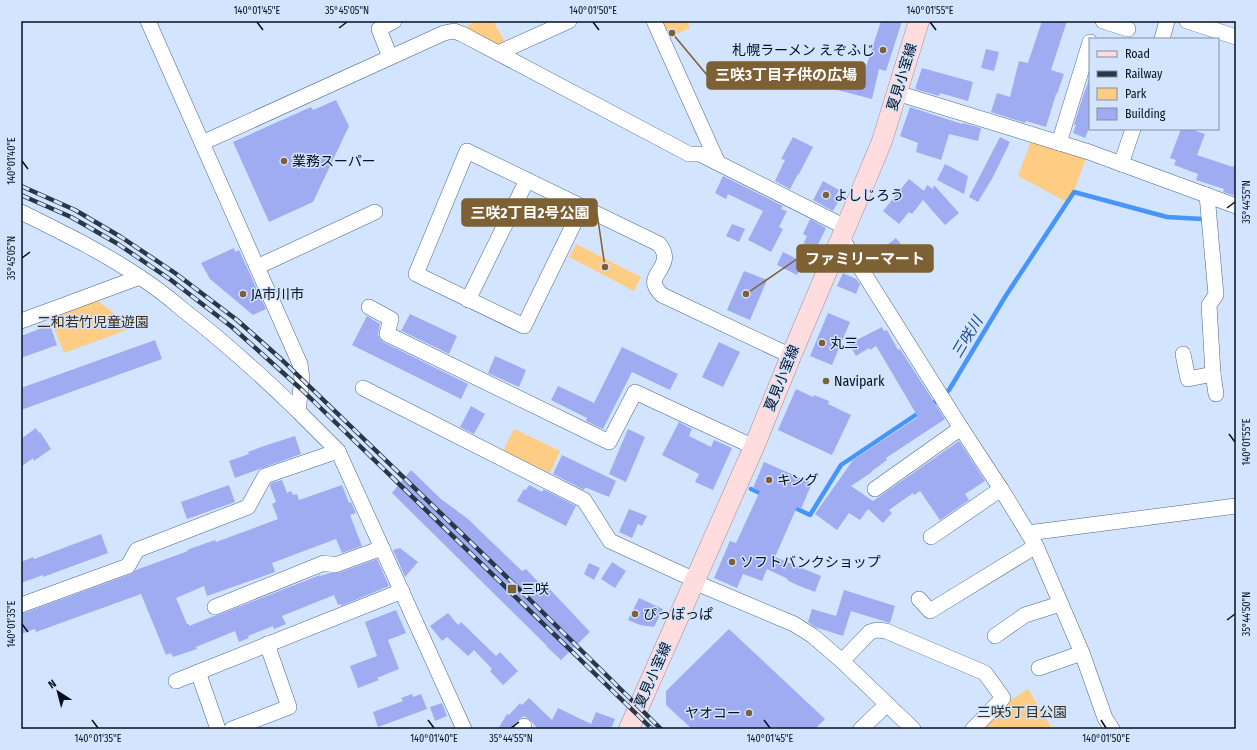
<svg xmlns="http://www.w3.org/2000/svg" width="1257" height="750" font-family="'Fira Sans Condensed','Noto Sans JP',sans-serif">
<rect width="100%" height="100%" fill="#d2e4fe"/>
<g fill="#fecc82">
<path d="M476,21h17l12,21 -7,4 -35,-18z"/>
<path d="M661,21h26l3,7 -23,10z"/>
<path d="M1031,141l55,17 -11,30 -10,13 -47,-25z"/>
<path d="M576,244l65,33 -7,14 -65,-34z"/>
<path d="M97,300l35,28 -68,25 -14,-35z"/>
<path d="M514,429l46,22 -10,22 -47,-22z"/>
<path d="M1028,689l23,38 -4,2h-66l28,-28z"/>
</g>
<g fill="none" stroke-linecap="round" stroke-linejoin="round">
<g stroke="#4795fb" stroke-width="4.5">
<path d="M930,406l19,-16 56,-93 69,-105 93,25 35,2"/>
<path d="M751,489l13,6"/>
<path d="M791,506l19,9 31,-50 79,-53"/>
</g>
</g>
<g fill="#a0acf2">
<path d="M881,21h21l-16,50 -7,-2 -7,30 -46,-12 4,-15 5,1 1,-3 27,6z"/>
<path d="M1042,21h25l-16,49 13,4 -7,20h-1l-10,33 -20,-6 -1,2 -34,-11 6,-19 13,4 9,-36 9,2z"/>
<path d="M986,49l13,3 -5,19 -13,-3z"/>
<path d="M922,68l51,14 -5,19 -28,-8 -1,3 -24,-7z"/>
<path d="M1089,80l1,46 -5,12 -12,-5 3,-8h-2l8,-26z"/>
<path d="M336,100l13,26 -36,76 -44,20 -36,-80 78,-35 2,3z"/>
<path d="M910,107l52,17 1,-1 18,5 -3,13 -29,-7 -8,26 -25,-8 2,-9 -18,-7z"/>
<path d="M1181,129h9l15,5 -8,21 36,12 3,-6v35l-13,-4 1,-3 -28,-9 2,-6 -24,-9 2,-5 -6,-2z"/>
<path d="M793,137l20,10 -14,27h-1l-8,15 -15,-8 10,-21 -4,-1z"/>
<path d="M1000,137l10,5 -17,35 -15,25 -9,-5z"/>
<path d="M945,164l23,12 -4,18 -27,-14z"/>
<path d="M723,176l60,30 -2,3 6,2 -8,16 4,2 -12,23 -23,-12 15,-29 -35,-17 -2,5 -11,-6z"/>
<path d="M909,179l15,12 3,-6 6,4 1,-4 25,28 -14,12 -22,-25 -11,14 -3,-2 -10,12 -16,-13z"/>
<path d="M823,181l16,9 -4,8 4,2 -6,11 -20,-11z"/>
<path d="M810,219l16,9 -11,23 -12,-6 4,-9 -4,-2z"/>
<path d="M732,224l13,5 -6,13 -13,-6z"/>
<path d="M896,238l15,19 -13,10 -15,-19z"/>
<path d="M869,245l6,10 -8,6 -7,-10z"/>
<path d="M234,248l1,4 4,-2 27,59 -13,6 -43,-36 -9,-16z"/>
<path d="M783,252l20,10 -6,13 -20,-10z"/>
<path d="M744,271l23,9 -17,40 -23,-10z"/>
<path d="M843,273l13,6 4,5 -4,10 -19,-8z"/>
<path d="M828,313l22,9 -18,43 -22,-9z"/>
<path d="M410,314l47,22 -8,18 -51,-25 3,2z"/>
<path d="M367,316l13,8 -2,11 2,4 3,3 85,42 -7,15 -109,-54z"/>
<path d="M50,325l7,20 -36,13v-22z"/>
<path d="M882,327l2,4 3,-1 11,20 2,-1 45,70 -59,39 1,2 -15,11v1l-21,14 22,15 86,-60 26,40 -20,13 4,6 -29,20 -20,-29 -6,4 -1,-2 -24,17 3,3 -9,10 -15,-14 -8,11 -11,-7 -12,17 -22,-16 38,-54 65,-43 -40,-68 -2,-3 -6,4 -1,-2 -13,8 -7,-12z"/>
<path d="M155,340l7,19 -141,51v-22z"/>
<path d="M719,342l21,10 -17,35 -21,-10z"/>
<path d="M622,347l56,27 -8,16 -38,-18 -29,57 -17,-8 1,-3 -36,-18 7,-14 36,17z"/>
<path d="M495,356l31,14 -7,17 -31,-14z"/>
<path d="M796,389l17,8 1,-2 15,6 -1,3 23,11 -19,40 -54,-25z"/>
<path d="M471,406l14,8 -11,20 -14,-7z"/>
<path d="M679,422l13,7 -3,7 22,11 3,-7 18,8 -19,42 -18,-8 4,-8 -37,-19z"/>
<path d="M36,428l3,5 1,-1 11,17 -17,12 -1,-3 -12,9v-28z"/>
<path d="M628,429l17,8 -19,45 -17,-8z"/>
<path d="M295,436l6,18 -66,24 -6,-17 20,-7 -1,-2 13,-5z"/>
<path d="M562,455l54,26 -7,16 -22,-9h-2l-1,2 -31,-16z"/>
<path d="M764,462l48,21 -11,26 -4,-2 -22,50 46,19 -6,16 -18,-7 -10,-5 1,-1 -21,-10 -5,12 -19,-7 -6,14 -23,-10 16,-37 6,2 24,-52 -7,-3z"/>
<path d="M411,470l30,29 27,20 54,52 4,-2 16,17 3,-2 45,48 -29,28 -15,-14 2,-4 -2,3 -154,-152z"/>
<path d="M282,480l5,13 4,-2 2,4 4,-1 2,6 43,-15 7,18 2,-1 5,11 -6,2 12,31 -20,7 -6,-14 -64,24 3,9 -68,24 -3,-10 -28,12 11,26h2v2l25,-10 4,-1 102,-40v1l10,-3h8l39,-14 12,27 -48,20v-2l-3,1 -4,-10 -52,21 4,8 -12,5 -1,-3 -25,10 1,2 -10,4 -4,-11 -39,16 1,2 -24,8 -2,-4 -5,2 -25,-61 -105,38 -1,-3 -14,5v-20l110,-40 5,-4 52,-19 -1,-1 28,-10 1,2 62,-23 -6,-15 4,-2 -6,-16 1,-3z"/>
<path d="M229,485l6,17 -48,17 -6,-17z"/>
<path d="M529,485l13,7 1,-2h2l31,16 -10,20 -49,-25 7,-12 2,1z"/>
<path d="M629,509l18,7 -5,10 -4,-2 -6,14 -13,-6z"/>
<path d="M101,534l7,19 -65,24v-2l-22,8v-21l12,-5 1,2z"/>
<path d="M400,548l18,14 -13,15 -12,-27z"/>
<path d="M612,562l14,9 -11,17 -14,-9z"/>
<path d="M589,563l11,5 -6,12 -10,-6z"/>
<path d="M844,590l51,16 -5,17 -39,-12 -8,25 -28,-9 -7,-5 4,-13 24,7z"/>
<path d="M639,598l24,11 -9,18 -14,-2 -12,-5z"/>
<path d="M396,610l10,23 -18,7 11,29 -22,9 2,2 -21,8 -8,-22 27,-10 -12,-34z"/>
<path d="M448,613l10,12 3,-3 35,34 4,-4 18,19 -15,14 -13,-14 2,-2 -18,-19 -6,6 -21,-19 -5,4 -12,-15z"/>
<path d="M729,629l96,90 -10,10h-123l-26,-24v-14z"/>
<path d="M412,694l1,3 8,-3 6,15 -49,18 -5,-15 30,-11 -2,-3z"/>
<path d="M529,698l23,22 6,-12 33,16 5,-12 19,7 -4,10h-73l-9,-10 -5,-3 -7,5 -4,8h-15l9,-15 2,1 11,-12 2,2z"/>
<path d="M442,703l5,13 -12,5 -5,-14z"/>
</g>
<g fill="none" stroke-linecap="round" stroke-linejoin="round">
<defs>
<g id="minor">
<path d="M148,21l152,343 2,15 -4,32 40,40 126,278"/>
<path d="M654,21l64,142"/>
<path d="M1103,21l25,8"/>
<path d="M1187,21l49,16"/>
<path d="M1162,39l5,-18"/>
<path d="M498,53l71,-32"/>
<path d="M390,57l-11,-28 15,-8"/>
<path d="M897,93l192,59 147,54"/>
<path d="M202,143l242,-110 10,-2 8,3 227,120h11l145,73"/>
<path d="M1059,143l31,-101"/>
<path d="M1121,164l12,-35"/>
<path d="M1207,195l9,100 -7,10 4,69 3,20"/>
<path d="M582,207l-58,119 -108,-52 51,-123 192,93c16,20 -8,28 -4,41 1,4 5,8 7,10l129,61"/>
<path d="M21,212c40,20 80,39 117,64 16,10 30,21 44,33 41,32 79,66 116,102"/>
<path d="M841,237l120,191 40,61 35,57 46,107 23,65 7,11"/>
<path d="M257,267l118,-55"/>
<path d="M468,300l59,-120"/>
<path d="M369,307l22,12 -4,15 222,108 26,-50 119,55"/>
<path d="M21,321l119,-44"/>
<path d="M1183,354l5,25 25,-5"/>
<path d="M363,388l221,112 26,41 85,39"/>
<path d="M875,489l86,-61"/>
<path d="M1028,533l208,-27"/>
<path d="M931,537l70,-48"/>
<path d="M694,582l100,42 19,12 29,25 71,68"/>
<path d="M919,599l11,12 106,-65"/>
<path d="M21,605l107,-39 9,-16 111,-43 17,-31 73,-25"/>
<path d="M215,607l109,-44 11,2 47,-17"/>
<path d="M995,636l30,-21 35,-11"/>
<path d="M842,661l28,-29 7,-2 9,1 99,42 18,25 -30,31"/>
<path d="M1039,668l43,-15"/>
<path d="M198,672l20,57"/>
<path d="M176,681l226,-90"/>
<path d="M232,729l57,-22 -22,-63"/>
<path d="M522,729l2,-3"/>
<path d="M861,729l26,-25"/>
</g>
<path id="major" d="M629,729l125,-282 37,-91 74,-174 17,-41 37,-120"/>
</defs>
<use href="#minor" stroke="#4b668b" stroke-width="16"/>
<use href="#major" stroke="#a8868c" stroke-width="21"/>
<use href="#minor" stroke="#fff" stroke-width="15"/>
<use href="#major" stroke="#ffdcdd" stroke-width="20"/>
<defs>
<g id="rail">
<path d="M21,186l54,24 46,27 54,36 62,47 44,39 235,227 145,143"/>
<path d="M21,195l50,22 47,27 53,36 61,47 69,62 351,340"/>
</g>
</defs>
<use href="#rail" stroke="#2b3747" stroke-width="4.5"/>
<use href="#rail" stroke="#d2e4fe" stroke-width="3" stroke-dasharray="9" stroke-linecap="butt"/>
</g>
<path fill="none" stroke="#06101e" stroke-width="1.5" d="M257,22l6,8M593,22l6,8M930,22l6,8M339,28l8,-6M22,161l6,8M1227,208l8,-6M22,258l8,-6M1229,434l6,8M1227,620l8,-6M22,624l6,8M92,720l6,8M428,720l6,8M764,720l6,8M1101,720l5,8M511,728l8,-6"/>
<g fill="#7d6033" stroke="#d2e4fe" stroke-width="1.5">
<circle cx="883" cy="50" r="4"/>
<circle cx="284" cy="161" r="4"/>
<circle cx="826" cy="195" r="4"/>
<circle cx="243" cy="294" r="4"/>
<circle cx="822" cy="343" r="4"/>
<circle cx="826" cy="381" r="4"/>
<circle cx="769" cy="480" r="4"/>
<circle cx="732" cy="562" r="4"/>
<rect x="507" y="584" width="10" height="10" rx="2"/>
<circle cx="635" cy="614" r="4"/>
<circle cx="749" cy="713" r="4"/>
</g>
<g text-anchor="middle" dominant-baseline="central" stroke-width="3" stroke-linejoin="round" paint-order="stroke">
<g font-size="14" fill="#06101e" stroke="#d2e4fe" text-anchor="start">
<text x="875" y="50" text-anchor="end">札幌ラーメン えぞふじ</text>
<text x="292" y="161">業務スーパー</text>
<text x="834" y="195">よしじろう</text>
<text x="251" y="294">JA市川市</text>
<text x="830" y="343">丸三</text>
<text x="834" y="381">Navipark</text>
<text x="777" y="480">キング</text>
<text x="740" y="562">ソフトバンクショップ</text>
<text x="521" y="589">三咲</text>
<text x="643" y="614">ぴっぽっぱ</text>
<text x="741" y="713" text-anchor="end">ヤオコー</text>
</g>
<g font-size="14" fill="#06101e" stroke="#d2e4fe">
<text transform="translate(902 77) rotate(-73)">夏見小室線</text>
<text transform="translate(782 378) rotate(-68)">夏見小室線</text>
<text transform="translate(653 675) rotate(-66)">夏見小室線</text>
</g>
<g font-size="14" fill="#382a15" stroke="#d2e4fe">
<text x="93" y="322">二和若竹児童遊園</text>
<text x="1022" y="712">三咲5丁目公園</text>
</g>
<g font-size="15" font-style="italic" fill="#17498a" stroke="#d2e4fe">
<text transform="translate(967 337) rotate(-59)">三咲川</text>
</g>
</g>
<path fill="none" stroke="#7d6033" stroke-width="1.5" d="M672 33L707 75M605 267L597 213M746 294L797 259"/>
<g fill="#7d6033" stroke="#d2e4fe" stroke-width="1.5">
<circle cx="672" cy="33" r="4"/>
<circle cx="605" cy="267" r="4"/>
<circle cx="746" cy="294" r="4"/>
</g>
<g fill="#7d6033" stroke="#7d6033" stroke-width="1.5">
<rect x="707" y="62" width="158" height="27" rx="4"/>
<rect x="462" y="199" width="135" height="27" rx="4"/>
<rect x="797" y="245" width="136" height="27" rx="4"/>
</g>
<g font-size="15" text-anchor="middle" font-weight="bold" fill="#fff">
<text x="786" y="80">三咲3丁目子供の広場</text>
<text x="530" y="218">三咲2丁目2号公園</text>
<text x="865" y="264">ファミリーマート</text>
</g>
<rect width="1257" height="750" fill="none" stroke="#d2e4fe" stroke-width="44"/>
<rect x="1089" y="38" width="130" height="92" fill="#d2e4fe" stroke="#808fa4"/>
<rect x="1097" y="51" width="20" height="6" fill="#ffdcdd" stroke="#808fa4"/>
<text x="1125" y="58" font-size="12" fill="#06101e">Road</text>
<rect x="1097" y="71" width="20" height="6" fill="#2b3747" stroke="#808fa4"/>
<text x="1125" y="78" font-size="12" fill="#06101e">Railway</text>
<rect x="1097" y="88" width="20" height="12" fill="#fecc82" stroke="#808fa4"/>
<text x="1125" y="98" font-size="12" fill="#06101e">Park</text>
<rect x="1097" y="108" width="20" height="12" fill="#a0acf2" stroke="#808fa4"/>
<text x="1125" y="118" font-size="12" fill="#06101e">Building</text>
<g transform="translate(58 692) rotate(324)" stroke="#d2e4fe" stroke-width="3" paint-order="stroke">
<path d="M0-3L7 15L0 10L-7 15Z" fill="#06101e"/>
<text y="-6" font-size="11" font-weight="bold" text-anchor="middle" fill="#06101e">N</text>
</g>
<rect x="22" y="22" width="1213" height="706" fill="none" stroke="#06101e" stroke-width="1.5"/>
<g font-size="10" text-anchor="middle" fill="#06101e">
<text x="257" y="14">140°01'45"E</text>
<text x="347" y="14">35°45'05"N</text>
<text x="593" y="14">140°01'50"E</text>
<text x="930" y="14">140°01'55"E</text>
<text transform="translate(11 161) rotate(-90)" y="4">140°01'40"E</text>
<text transform="translate(1246 202) rotate(-90)" y="4">35°44'55"N</text>
<text transform="translate(11 258) rotate(-90)" y="4">35°45'05"N</text>
<text transform="translate(1246 442) rotate(-90)" y="4">140°01'55"E</text>
<text transform="translate(1246 614) rotate(-90)" y="4">35°44'50"N</text>
<text transform="translate(11 624) rotate(-90)" y="4">140°01'35"E</text>
<text x="98" y="742">140°01'35"E</text>
<text x="434" y="742">140°01'40"E</text>
<text x="511" y="742">35°44'55"N</text>
<text x="770" y="742">140°01'45"E</text>
<text x="1106" y="742">140°01'50"E</text>
</g>
</svg>
